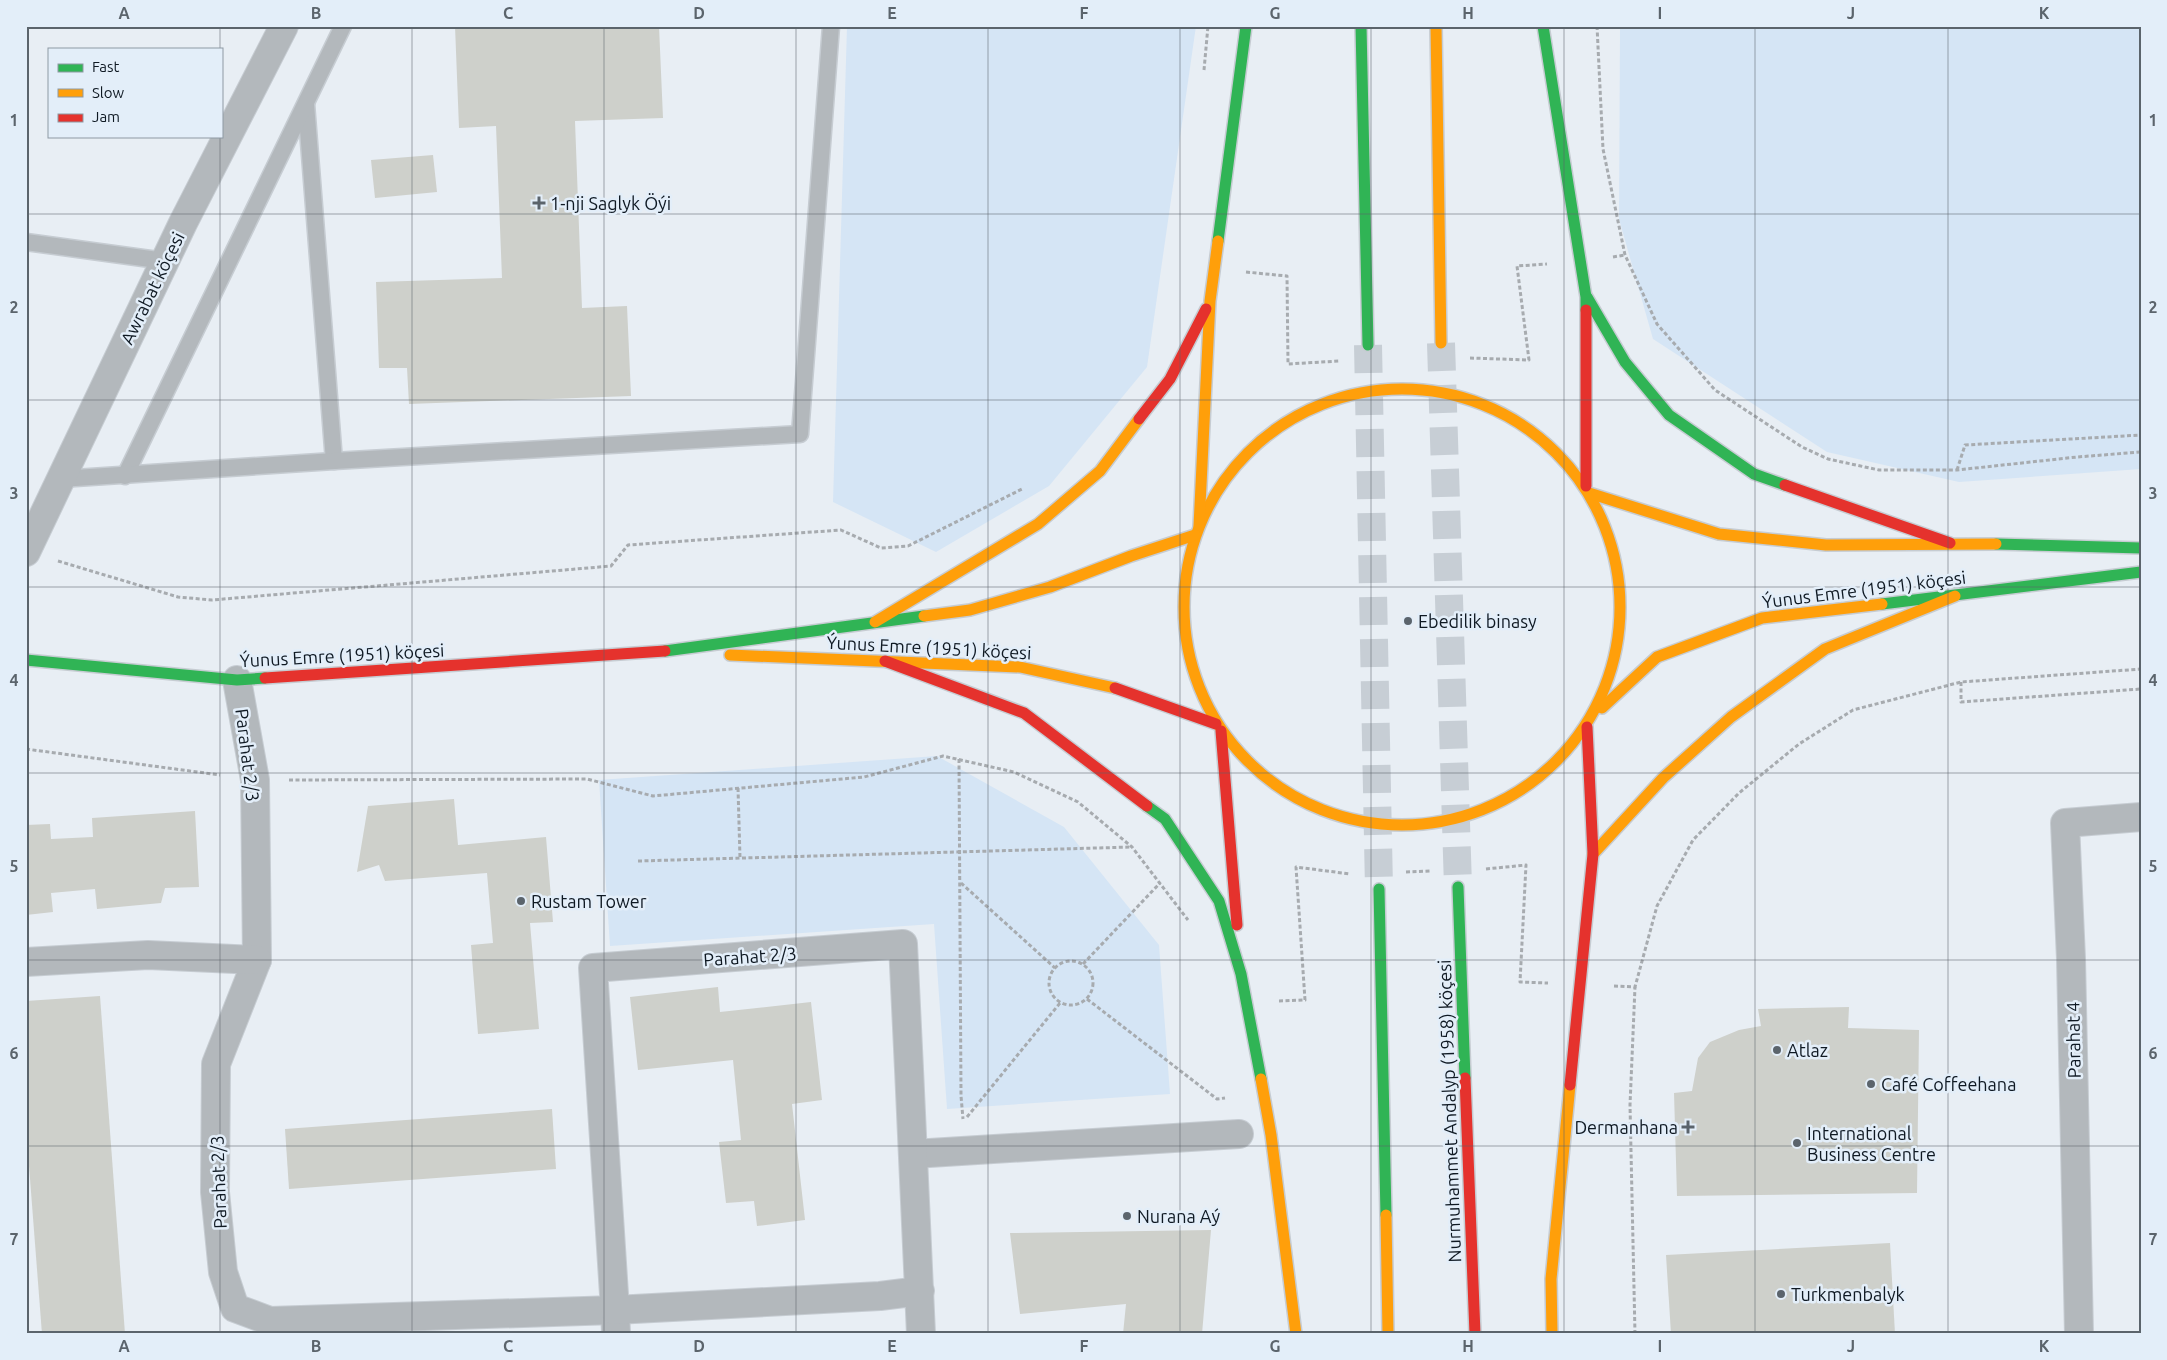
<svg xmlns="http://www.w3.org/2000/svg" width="2167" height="1360" font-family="Ubuntu,sans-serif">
<rect width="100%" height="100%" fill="#e8eef4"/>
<g fill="#d5e5f5">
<path d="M847,26h349l-49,341 -98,119 -113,66 -103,-50z"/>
<path d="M1620,26h521v443l-182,13 -132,-30 -174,-113 -34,-120z"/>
<path d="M937,756l127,71 95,118 11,149 -223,15 -13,-185 -324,22 -11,-166z"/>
</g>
<g fill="#ced0cb">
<path d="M455,26h204l4,92 -88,3 7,187 45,-2 4,90 -222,8 -2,-36h-28l-3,-86 126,-4 -6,-152 -37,2z"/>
<path d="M433,155l4,37 -62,6 -4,-38z"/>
<path d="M454,799l4,46 88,-8 7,85 -23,1 9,106 -61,5 -7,-89 22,-2 -6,-70 -102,8 -6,-16 -22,7 11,-66z"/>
<path d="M195,811l4,76 -34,1 -4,15 -64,6 -2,-20 -44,4 2,19 -27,3v-90l24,-1 1,15 42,-2 -1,-19z"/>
<path d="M718,987l2,25 91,-10 11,98 -30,4 13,116 -48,6 -3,-25 -28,2 -7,-61 22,-2 -8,-80 -95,10 -8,-73z"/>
<path d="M100,996l25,338h-83l-16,-207v-126z"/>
<path d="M1849,1007l-1,21 71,2 -2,163 -240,3 -3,-103 18,-2 6,-33 12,-16 29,-12 22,-4 -3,-17z"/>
<path d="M552,1109l4,60 -267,20 -4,-60z"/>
<path d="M1211,1230l-9,104h-79l3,-30 -106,10 -10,-81z"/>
<path d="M1890,1243l5,91h-224l-5,-79z"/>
</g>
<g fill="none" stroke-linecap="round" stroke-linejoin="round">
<g stroke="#c7ced5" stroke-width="28" stroke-dasharray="28 14" stroke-linecap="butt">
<path d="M1441,343l17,544"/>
<path d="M1368,345l11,544"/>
</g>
<defs>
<g id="lane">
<path d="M306,104l28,357"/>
<path d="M26,242l139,19"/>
<path d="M125,476l218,-450"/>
<path d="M60,479l274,-18 466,-27 31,-408"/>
</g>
<g id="street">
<path d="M26,552l157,-329 101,-197"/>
<path d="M237,680l18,100 2,180 -41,104 -1,128 8,80 12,36 35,13 345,-11 1,24"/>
<path d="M26,962l122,-7 109,5"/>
<path d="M913,1154l326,-20"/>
<path d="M920,1291l-40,5 -265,14 -22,-342 310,-24c6,130 13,260 18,390"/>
<path d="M2079,1334l-8,-375 -6,-136 76,-6"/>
</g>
<g id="fast">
<path d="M1361,26l7,319"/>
<path d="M1543,26l43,271v13"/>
<path d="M1218,241l28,-215"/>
<path d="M1587,297l38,65 44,53 85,59 31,11"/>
<path d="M1996,544l145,4"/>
<path d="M1882,604l259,-32"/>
<path d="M665,651l259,-35"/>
<path d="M26,660l211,20 28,-2"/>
<path d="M1147,806l18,13 54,82 22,73 20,105"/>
<path d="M1458,887l7,191"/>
<path d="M1379,889l7,326"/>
</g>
<g id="slow">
<path d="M1436,26l5,317"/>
<circle cx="1402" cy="607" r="218"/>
<path d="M1589,493l130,41 107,11 170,-1"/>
<path d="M1199,526l11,-225 8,-60"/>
<path d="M924,616l46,-6 80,-23 81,-31 64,-21"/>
<path d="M875,622l163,-98 62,-53 39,-52"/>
<path d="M730,655l290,12 95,21"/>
<path d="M1602,708l55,-51 105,-39 120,-14"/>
<path d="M1593,854l70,-76 68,-61 94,-68 130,-53"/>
<path d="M1261,1079l10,56 25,199"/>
<path d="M1386,1215l2,119"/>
<path d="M1552,1334l-1,-55 19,-194"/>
</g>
<g id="jam">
<path d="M1586,310v176"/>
<path d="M1139,419l31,-40 36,-70"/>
<path d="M1785,485l165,58"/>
<path d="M885,661l139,52 123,93"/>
<path d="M265,678l400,-27"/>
<path d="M1115,688l101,36"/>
<path d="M1221,731l16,194"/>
<path d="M1465,1078l10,256"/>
<path d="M1570,1085l23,-231 -6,-127"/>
</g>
</defs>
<use href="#lane" stroke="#c6ccd2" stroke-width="19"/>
<use href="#street" stroke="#c6ccd2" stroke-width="30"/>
<use href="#fast" stroke="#c6ccd2" stroke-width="14"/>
<use href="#slow" stroke="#c6ccd2" stroke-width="14"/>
<use href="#jam" stroke="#c6ccd2" stroke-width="14"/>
<g stroke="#a7abaf" stroke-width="3" stroke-dasharray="4 2.5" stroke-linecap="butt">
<path d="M1597,26l6,123 22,106 32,69 58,66 87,57 26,12 51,11h78l120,-13 64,-5"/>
<path d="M1204,70l4,-44"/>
<path d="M1613,257l12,-2"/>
<path d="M1246,272l41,4 1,88 51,-3"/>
<path d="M1470,358l59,2 -12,-94 30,-2"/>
<path d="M1957,470l8,-25 176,-10"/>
<path d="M58,561l120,36 34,3 399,-34 17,-21 213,-15 40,18 27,-2 116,-58"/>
<path d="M1961,682v20l180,-13"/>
<path d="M26,749l194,26"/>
<path d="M959,759l2,337 2,23"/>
<path d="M289,780l298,-1 66,17 211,-19 79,-21 71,16 64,30 54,45 56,73"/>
<path d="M738,788l2,70"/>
<path d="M638,861l494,-14"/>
<path d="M1486,869l40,-4 -6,117 28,1"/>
<path d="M1406,872l24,-1"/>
<path d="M961,883l94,85"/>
<circle cx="1071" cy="983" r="22"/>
<path d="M1083,964l77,-81"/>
<path d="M1614,986l21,1 22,-81 36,-66 46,-47 60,-49 54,-34 108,-28 180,-13"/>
<path d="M1087,999l130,100 8,-1"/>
<path d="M1279,1001l26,-1 -9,-133 54,7"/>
<path d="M967,1117l93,-114"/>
<path d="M1635,1334l-5,-229 5,-118"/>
</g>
<use href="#lane" stroke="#b3b8bc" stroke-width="16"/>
<use href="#street" stroke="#b3b8bc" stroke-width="28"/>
<use href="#fast" stroke="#30b455" stroke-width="11"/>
<use href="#slow" stroke="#ff9f0a" stroke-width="11"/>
<use href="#jam" stroke="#e5322d" stroke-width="11"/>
</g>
<path fill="none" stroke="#5b646c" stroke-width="1" stroke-opacity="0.55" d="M220,26v23M412,26v1308M604,26v1308M796,26v1308M988,26v1308M1180,26v1308M1371,26v1308M1564,26v1308M1755,26v1308M1948,26v1308M220,136v1198M26,214h2115M26,400h2115M26,587h2115M26,773h2115M26,960h2115M26,1146h2115"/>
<g fill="#5b646c" stroke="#e3eef9" stroke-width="2">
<path d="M536.5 195.5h5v5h5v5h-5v5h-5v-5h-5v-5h5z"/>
<circle cx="1408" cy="621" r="5"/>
<circle cx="521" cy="901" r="5"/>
<circle cx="1777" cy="1050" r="5"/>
<circle cx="1871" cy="1084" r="5"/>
<path d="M1685.5 1119.5h5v5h5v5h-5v5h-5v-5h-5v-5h5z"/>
<circle cx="1797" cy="1143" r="5"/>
<circle cx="1127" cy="1216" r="5"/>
<circle cx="1781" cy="1294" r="5"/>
</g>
<g text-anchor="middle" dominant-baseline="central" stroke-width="5" stroke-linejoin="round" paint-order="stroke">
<g font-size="18" fill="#0f1923" stroke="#e3eef9" text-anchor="start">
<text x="550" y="203">1-nji Saglyk Öýi</text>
<text x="1418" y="621">Ebedilik binasy</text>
<text x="531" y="901">Rustam Tower</text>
<text x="1787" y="1050">Atlaz</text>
<text x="1881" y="1084">Café Coffeehana</text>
<text x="1678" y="1127" text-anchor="end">Dermanhana</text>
<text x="1807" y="1133">International<tspan x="1807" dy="21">Business Centre</tspan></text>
<text x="1137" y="1216">Nurana Aý</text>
<text x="1791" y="1294">Turkmenbalyk</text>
</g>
<g font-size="18" fill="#0f1923" stroke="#e3eef9">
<text transform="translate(152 288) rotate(-64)">Awrabat köçesi</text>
<text transform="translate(1864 589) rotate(-7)">Ýunus Emre (1951) köçesi</text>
<text transform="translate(929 647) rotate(3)">Ýunus Emre (1951) köçesi</text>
<text transform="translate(342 655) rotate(-3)">Ýunus Emre (1951) köçesi</text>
<text transform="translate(248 755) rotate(83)">Parahat 2/3</text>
<text transform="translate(750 956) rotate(-4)">Parahat 2/3</text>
<text transform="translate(2073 1040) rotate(-91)">Parahat 4</text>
<text transform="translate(1449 1111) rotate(-92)">Nurmuhammet Andalyp (1958) köçesi</text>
<text transform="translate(218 1182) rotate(-92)">Parahat 2/3</text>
</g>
</g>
<rect width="2167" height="1360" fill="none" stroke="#e3eef9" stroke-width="55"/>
<rect x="48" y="48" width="175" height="90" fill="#e3eef9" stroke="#8e99a3"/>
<rect x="58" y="64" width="25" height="8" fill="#30b455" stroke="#8e99a3"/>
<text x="92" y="72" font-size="15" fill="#0f1923">Fast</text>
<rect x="58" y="89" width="25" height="8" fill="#ff9f0a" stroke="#8e99a3"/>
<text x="92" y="98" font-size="15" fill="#0f1923">Slow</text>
<rect x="58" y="114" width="25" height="8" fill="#e5322d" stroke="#8e99a3"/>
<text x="92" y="122" font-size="15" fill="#0f1923">Jam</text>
<rect x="28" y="28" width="2112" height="1304" fill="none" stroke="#5b646c" stroke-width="2"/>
<g font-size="16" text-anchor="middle" font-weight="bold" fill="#5b646c">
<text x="124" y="19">A</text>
<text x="316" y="19">B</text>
<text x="508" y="19">C</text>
<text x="699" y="19">D</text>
<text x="892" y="19">E</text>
<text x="1084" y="19">F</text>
<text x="1275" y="19">G</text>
<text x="1468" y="19">H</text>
<text x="1660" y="19">I</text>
<text x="1851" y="19">J</text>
<text x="2044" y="19">K</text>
<text x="14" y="126">1</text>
<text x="2153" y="126">1</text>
<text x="14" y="313">2</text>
<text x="2153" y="313">2</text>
<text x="14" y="499">3</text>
<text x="2153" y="499">3</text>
<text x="14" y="686">4</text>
<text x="2153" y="686">4</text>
<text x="14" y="872">5</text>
<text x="2153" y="872">5</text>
<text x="14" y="1059">6</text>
<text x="2153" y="1059">6</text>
<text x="14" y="1245">7</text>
<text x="2153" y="1245">7</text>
<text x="124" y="1352">A</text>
<text x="316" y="1352">B</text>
<text x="508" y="1352">C</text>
<text x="699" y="1352">D</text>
<text x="892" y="1352">E</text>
<text x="1084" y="1352">F</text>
<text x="1275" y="1352">G</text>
<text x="1468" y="1352">H</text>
<text x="1660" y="1352">I</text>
<text x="1851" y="1352">J</text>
<text x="2044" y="1352">K</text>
</g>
</svg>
